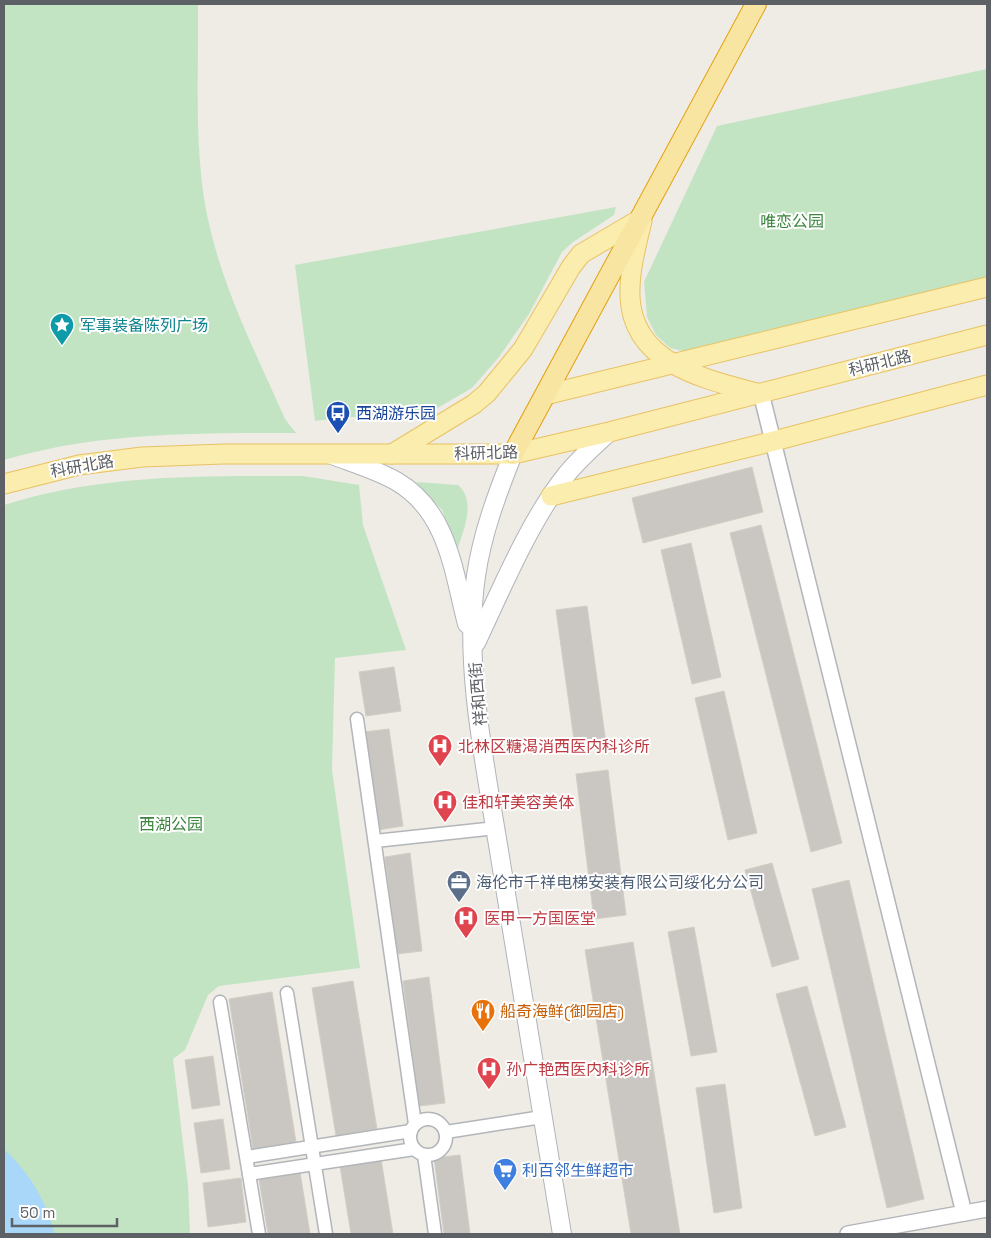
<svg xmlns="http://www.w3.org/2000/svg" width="991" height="1238" font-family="'Space Grotesk','Noto Sans SC',sans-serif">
<rect width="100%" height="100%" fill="#eeece5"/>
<g fill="#c3e4c3">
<path d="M4,4h194c1,71 -5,151 11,220 16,70 48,131 76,195l11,14c-99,0 -197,-1 -292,27z"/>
<path d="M987,69v215l-295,69 -22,-5 -14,-13 -9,-18 -3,-35 73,-156z"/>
<path d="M616,207l-2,8 -41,27 -11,10 -33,62 -30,43 -27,31 -50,29h-75l-32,4 -20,-156z"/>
<path d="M303,476l56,9 4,40 43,125 -71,8 -3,112 28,198 -141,18 -11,9 -23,55 -12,9 15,126 2,49h-186v-729c96,-31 199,-29 299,-29z"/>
<path d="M416,482l42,3c19,17 5,45 -1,66l-15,-41z"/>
</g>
<path fill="#a9d7fa" d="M4,1149c28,27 40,49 51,85h-51z"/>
<g fill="#cac7c2" stroke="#d3cec4">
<path d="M752,467l11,45 -120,31 -11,-45z"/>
<path d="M761,525l81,318 -31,9 -81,-319z"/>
<path d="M691,543l30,134 -29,7 -31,-134z"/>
<path d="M587,606l19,137 -31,4 -19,-137z"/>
<path d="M394,667l7,44 -35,5 -7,-44z"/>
<path d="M724,691l33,142 -29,7 -33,-142z"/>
<path d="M389,729l14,97 -25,4 -14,-98z"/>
<path d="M608,770l18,145 -32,4 -18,-145z"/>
<path d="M410,853l12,98 -25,3 -12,-97z"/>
<path d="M772,863l27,96 -27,8 -27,-97z"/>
<path d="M849,880l75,319 -37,9 -75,-319z"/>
<path d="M694,927l23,125 -26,4 -23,-124z"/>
<path d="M633,942l47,292h-49l-46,-284z"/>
<path d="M429,977l16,126 -26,3 -16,-125z"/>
<path d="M353,981l24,148 -41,7 -24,-148z"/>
<path d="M807,986l39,141 -31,9 -39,-142z"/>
<path d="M272,992l24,150 -43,7 -24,-150z"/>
<path d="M213,1056l7,49 -28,4 -7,-49z"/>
<path d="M725,1084l17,124 -28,5 -18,-125z"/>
<path d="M223,1119l7,50 -29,4 -7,-50z"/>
<path d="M460,1155l10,79h-26l-10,-76z"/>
<path d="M381,1159l12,75h-42l-11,-68z"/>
<path d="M300,1172l10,62h-42l-9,-55z"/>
<path d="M241,1178l5,44 -38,5 -5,-44z"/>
</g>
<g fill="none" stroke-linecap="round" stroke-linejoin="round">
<defs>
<g id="minor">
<path d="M357,719l58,405"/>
<path d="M375,841l121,-13"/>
<path d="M287,993l39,241"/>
<path d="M220,1002l39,232"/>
<circle cx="428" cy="1137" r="18"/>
<path d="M446,1132l96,-15"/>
<path d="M424,1155l11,79"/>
<path d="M247,1157l164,-26"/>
<path d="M249,1174l165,-25"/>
</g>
<g id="tertiary">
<path d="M761,393l203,820"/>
<path d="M848,1234l139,-25"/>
</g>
<g id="secondary">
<path d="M513,454c-16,40 -31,80 -37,122 -13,88 10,193 24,281 21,126 41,252 62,377"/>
<path d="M332,455c21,8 45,15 64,26 52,30 57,89 71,143"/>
<path d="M476,643c25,-53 54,-123 90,-168 13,-16 28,-29 43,-43"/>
</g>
<g id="primary">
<path d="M642,221c-6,25 -13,51 -12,76 3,67 75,82 127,96"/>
<path d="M545,395l442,-108"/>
<path d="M392,454l82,-50 13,-11 36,-44 48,-82 10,-13 61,-36"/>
<path d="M4,484l75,-19 63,-8 82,-3h289l96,-22 378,-97"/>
<path d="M551,496l223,-55 213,-56"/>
</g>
<path id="trunk" d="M513,454l243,-450"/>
</defs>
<use href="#minor" stroke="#b2b5b9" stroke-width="15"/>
<use href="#tertiary" stroke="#b2b5b9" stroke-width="18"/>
<use href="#secondary" stroke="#b1b4b9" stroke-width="20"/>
<use href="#primary" stroke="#e9c263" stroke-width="21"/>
<use href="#trunk" stroke="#e5a00e" stroke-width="22"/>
<use href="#minor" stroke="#fff" stroke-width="12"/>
<use href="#tertiary" stroke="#fff" stroke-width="15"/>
<use href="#secondary" stroke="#fff" stroke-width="18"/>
<use href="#primary" stroke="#faedae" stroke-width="19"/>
<use href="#trunk" stroke="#f8e5a1" stroke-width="20"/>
</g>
<defs>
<symbol id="sight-pin" viewBox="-11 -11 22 30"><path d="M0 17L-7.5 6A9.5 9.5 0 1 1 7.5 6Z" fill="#0f9aa8" stroke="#fff"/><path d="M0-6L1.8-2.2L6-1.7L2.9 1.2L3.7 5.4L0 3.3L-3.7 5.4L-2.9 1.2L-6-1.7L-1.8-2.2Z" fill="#fff"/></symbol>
<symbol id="bus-pin" viewBox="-11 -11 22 30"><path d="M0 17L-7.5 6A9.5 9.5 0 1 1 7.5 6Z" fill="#1a4fb4" stroke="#fff"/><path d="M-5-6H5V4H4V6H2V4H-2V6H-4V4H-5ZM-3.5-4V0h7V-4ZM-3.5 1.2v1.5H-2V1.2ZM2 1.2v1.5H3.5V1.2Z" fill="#fff"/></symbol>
<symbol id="hospital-pin" viewBox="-11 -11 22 30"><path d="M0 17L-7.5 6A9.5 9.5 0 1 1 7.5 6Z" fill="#e0444e" stroke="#fff"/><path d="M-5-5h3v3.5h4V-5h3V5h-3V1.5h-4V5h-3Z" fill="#fff"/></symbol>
<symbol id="office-pin" viewBox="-11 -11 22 30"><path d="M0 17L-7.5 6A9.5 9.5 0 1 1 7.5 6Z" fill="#5c6f8a" stroke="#fff"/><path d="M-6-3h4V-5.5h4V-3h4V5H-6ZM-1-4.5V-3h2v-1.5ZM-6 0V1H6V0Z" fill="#fff"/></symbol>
<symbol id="restaurant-pin" viewBox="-11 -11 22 30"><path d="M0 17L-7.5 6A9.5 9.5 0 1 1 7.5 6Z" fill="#e8710a" stroke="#fff"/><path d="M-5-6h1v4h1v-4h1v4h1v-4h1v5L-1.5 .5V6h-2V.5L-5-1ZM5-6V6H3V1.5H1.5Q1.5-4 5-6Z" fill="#fff"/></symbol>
<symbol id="supermarket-pin" viewBox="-11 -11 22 30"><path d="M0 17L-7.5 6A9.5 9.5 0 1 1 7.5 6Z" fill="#3f7fe0" stroke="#fff"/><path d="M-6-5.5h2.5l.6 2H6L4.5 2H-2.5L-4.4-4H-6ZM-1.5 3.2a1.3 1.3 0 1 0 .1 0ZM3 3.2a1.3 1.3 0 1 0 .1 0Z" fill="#fff"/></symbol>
</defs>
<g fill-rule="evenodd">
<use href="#sight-pin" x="48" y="311" width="28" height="38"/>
<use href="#bus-pin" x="324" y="399" width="28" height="38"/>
<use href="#hospital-pin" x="426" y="732" width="28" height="38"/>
<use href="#hospital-pin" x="431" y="788" width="28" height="38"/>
<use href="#office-pin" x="445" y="868" width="28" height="38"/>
<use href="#hospital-pin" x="452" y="904" width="28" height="38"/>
<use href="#restaurant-pin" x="469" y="997" width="28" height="38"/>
<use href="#hospital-pin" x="475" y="1055" width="28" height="38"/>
<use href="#supermarket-pin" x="491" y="1156" width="28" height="38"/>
</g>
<g text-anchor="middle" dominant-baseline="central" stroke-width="4" stroke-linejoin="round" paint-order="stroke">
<g font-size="16" fill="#3b853e" stroke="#fff">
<text x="792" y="221">唯恋公园</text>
<text x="171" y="824">西湖公园</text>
</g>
<g font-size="16" fill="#0d838f" stroke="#fff" text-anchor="start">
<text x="80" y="325">军事装备陈列广场</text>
</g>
<g font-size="16" fill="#5d6064" stroke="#fff">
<text transform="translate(880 363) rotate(-14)">科研北路</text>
<text transform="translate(486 453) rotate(-2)">科研北路</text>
<text transform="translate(82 466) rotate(-10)">科研北路</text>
<text transform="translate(478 694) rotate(-95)">祥和西街</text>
</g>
<g font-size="16" fill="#164399" stroke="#fff" text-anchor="start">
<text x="356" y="413">西湖游乐园</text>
</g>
<g font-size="16" fill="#be3a42" stroke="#fff" text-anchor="start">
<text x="458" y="746">北林区糖渴消西医内科诊所</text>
<text x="462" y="802">佳和轩美容美体</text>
<text x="484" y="918">医甲一方国医堂</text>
<text x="506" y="1069">孙广艳西医内科诊所</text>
</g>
<g font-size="16" fill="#4e5e75" stroke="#fff" text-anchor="start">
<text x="476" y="882">海伦市千祥电梯安装有限公司绥化分公司</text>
</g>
<g font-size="16" fill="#c56008" stroke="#fff" text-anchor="start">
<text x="500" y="1011">船奇海鲜(御园店)</text>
</g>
<g font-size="16" fill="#366cbe" stroke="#fff" text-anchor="start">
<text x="522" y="1170">利百邻生鲜超市</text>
</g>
</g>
<rect width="991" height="1238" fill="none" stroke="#5d6064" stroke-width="10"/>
<path d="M12 1218v8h105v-8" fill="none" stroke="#5d6064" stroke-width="2.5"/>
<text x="20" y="1218" font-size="15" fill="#5d6064" stroke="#ffffff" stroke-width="4" paint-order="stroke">50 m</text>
</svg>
